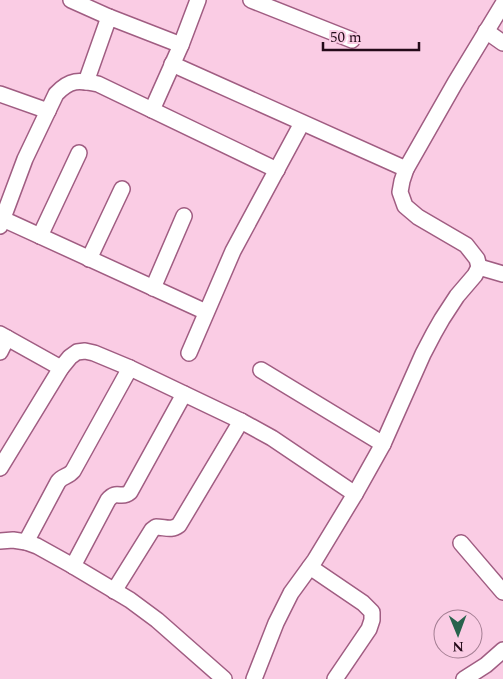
<svg xmlns="http://www.w3.org/2000/svg" width="503" height="679" font-family="Spectral,serif">
<rect width="100%" height="100%" fill="#facce4"/>
<g fill="none" stroke-linecap="round" stroke-linejoin="round">
<defs>
<g id="street">
<path d="M71,0l38,17"/>
<path d="M251,0l101,40"/>
<path d="M486,31l17,12"/>
<path d="M172,64l234,105"/>
<path d="M86,82l23,-65 72,28"/>
<path d="M0,94l48,17"/>
<path d="M152,110l29,-65 17,-45"/>
<path d="M3,219l203,93"/>
<path d="M0,226l25,-67 31,-65c14,-15 23,-14 42,-10l179,86"/>
<path d="M40,236l39,-83"/>
<path d="M89,259l33,-70"/>
<path d="M479,267l24,7"/>
<path d="M153,288l31,-72"/>
<path d="M0,334l61,34"/>
<path d="M0,352l7,-14"/>
<path d="M189,353l44,-102 69,-128"/>
<path d="M261,370l122,74"/>
<path d="M0,468l61,-100 9,-11 7,-5 8,-1 9,2 36,15 111,53 31,17 83,56"/>
<path d="M0,541l13,-1 13,2 11,4 36,20 57,34 27,20 67,59"/>
<path d="M26,542l32,-60c4,-6 10,-5 15,-11l57,-103"/>
<path d="M461,543l42,49"/>
<path d="M73,566l35,-66c9,-11 13,0 22,-8l54,-98"/>
<path d="M310,567l53,36 9,9v8l-3,9 -34,50"/>
<path d="M114,591l38,-61 4,-3c9,0 15,4 23,-2l62,-104"/>
<path d="M254,679l22,-56 15,-30 24,-33 40,-66 28,-50 40,-90 11,-21 8,-14 15,-23 18,-21 4,-8 -2,-8 -11,-14 -48,-28 -13,-11 -5,-14 2,-11 4,-12 49,-86 48,-79"/>
<path d="M464,679l22,-14 17,-15"/>
</g>
</defs>
<use href="#street" stroke="#a05d82" stroke-width="18"/>
<use href="#street" stroke="#fff" stroke-width="15"/>
</g>
<g transform="translate(458 634) rotate(179)"><circle r="24" fill="#facce4" stroke="#a47e93"/>
<path d="M0-4L9 19L0 12L-9 19Z" fill="#28634d"/>
<text y="-8" font-size="14" font-weight="bold" text-anchor="middle" fill="#240a19">N</text>
</g>
<path d="M323 42v8h96v-8" fill="none" stroke="#240a19" stroke-width="2.5"/>
<text x="330" y="42" font-size="15" fill="#240a19" stroke="#facce4" stroke-width="4" paint-order="stroke">50 m</text>
</svg>
